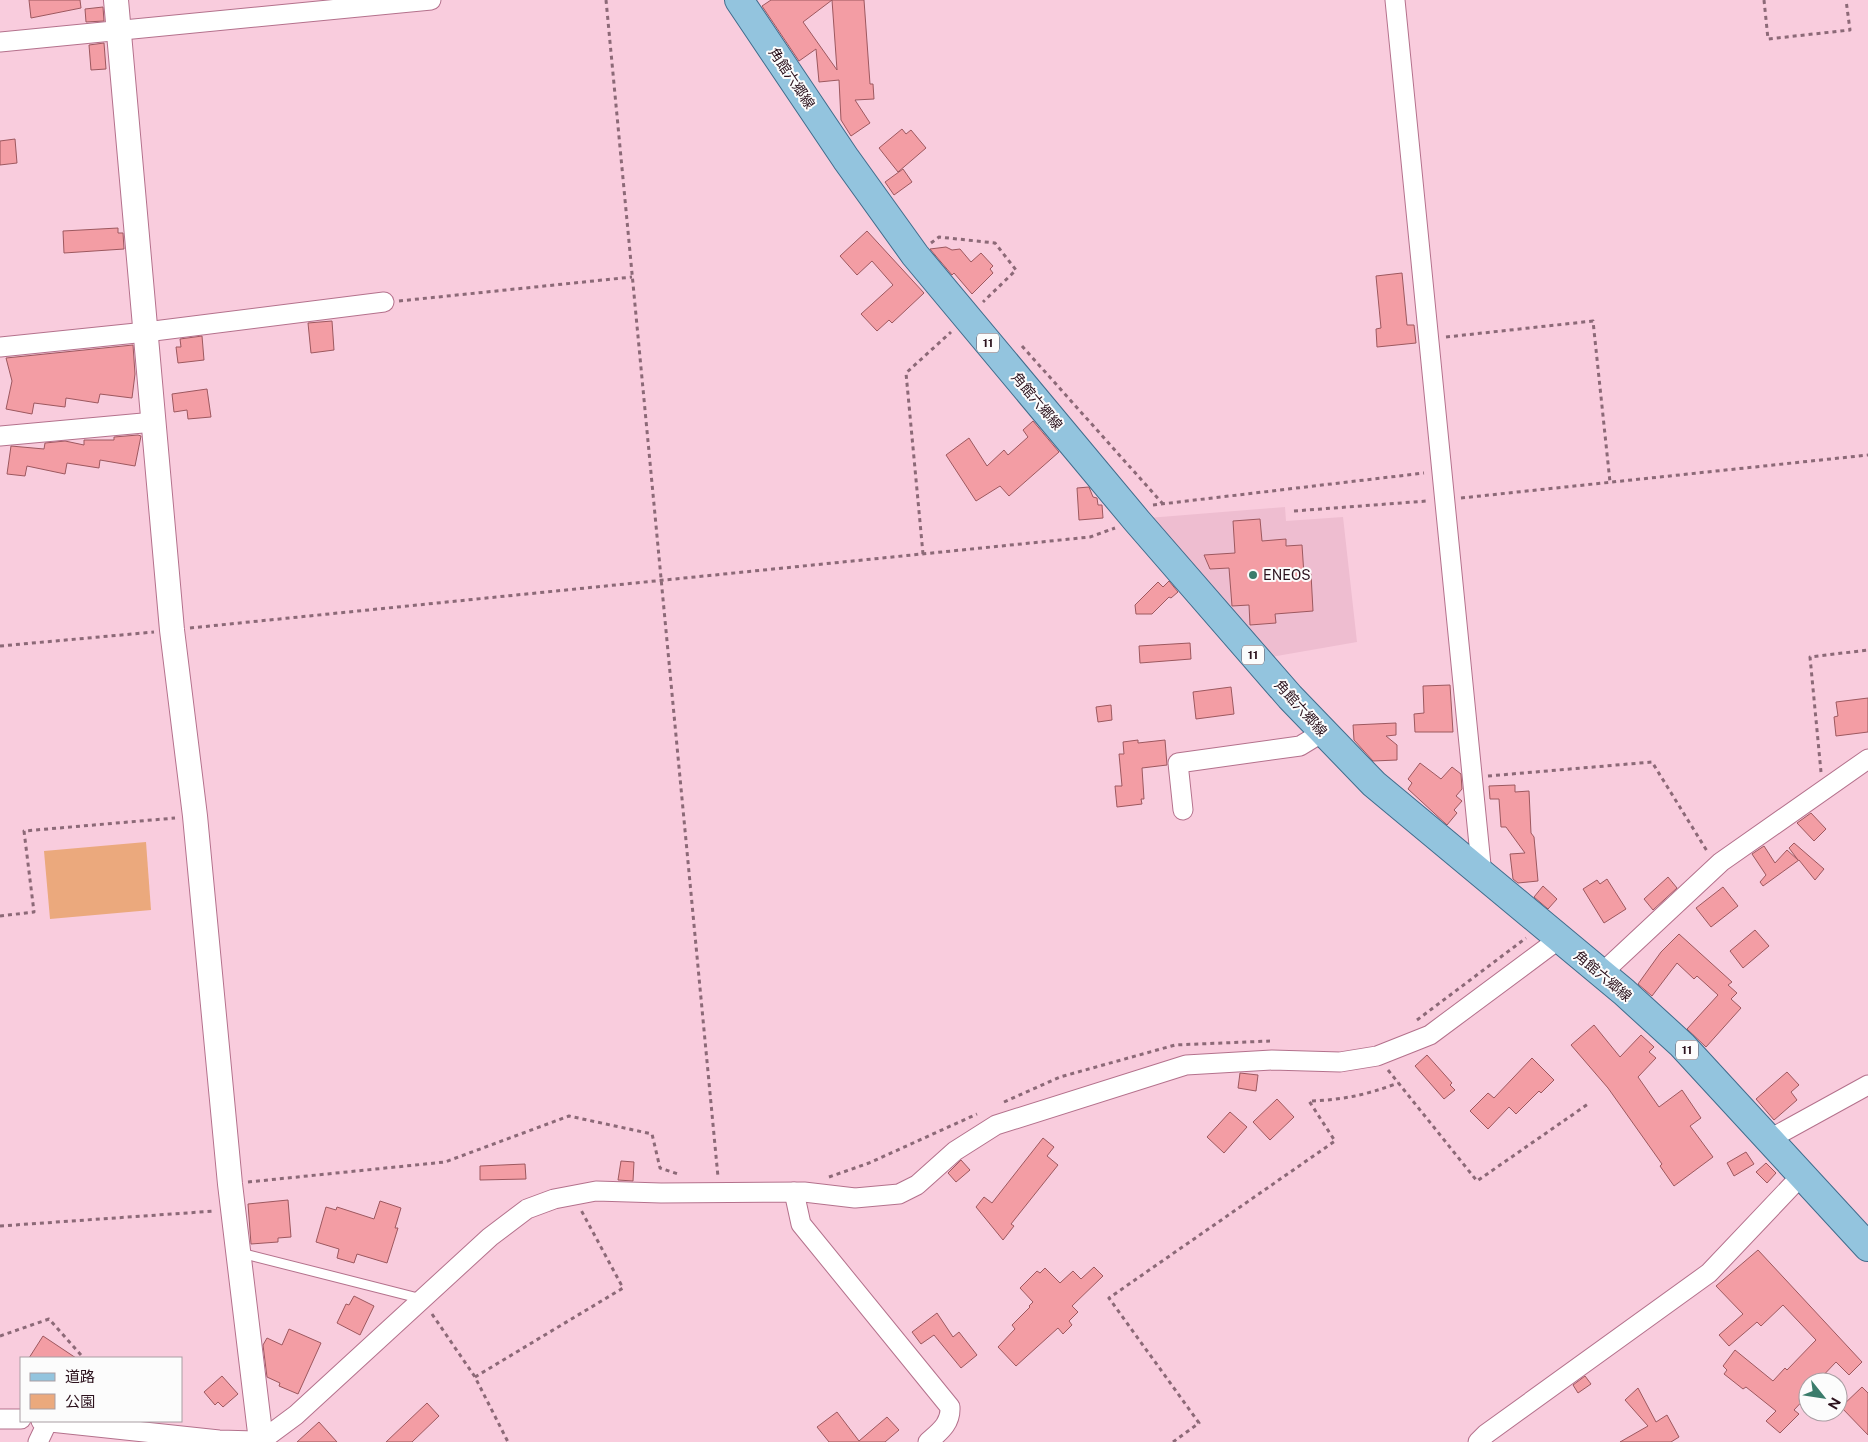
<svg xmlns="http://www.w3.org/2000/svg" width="1868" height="1442" font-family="'Public Sans','Noto Sans JP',sans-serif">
<rect width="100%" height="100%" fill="#f9ccdd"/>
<path fill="#eebdd0" d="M1285,507l1,14 57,-4 14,125 -86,15 -123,-139z"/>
<path fill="#eba97d" d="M146,842l5,68 -101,9 -6,-68z"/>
<g fill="#f39da4" stroke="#9d585f" fill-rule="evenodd">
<path d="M29,0h51l1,8 -50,10z"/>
<path d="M771,0h93l6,84h3l1,15 -19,1 15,23 -19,13 -10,-16 -2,-40 -20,2 -3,-33 -17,12 -37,-55zM832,0l5,70 -34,-48z"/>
<path d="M103,7l1,14 -18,1 -1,-13z"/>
<path d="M104,43l2,26 -15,1 -2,-25z"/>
<path d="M902,129l4,5 5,-4 15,18 -28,24 -19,-24z"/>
<path d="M15,139l2,24 -17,2v-24z"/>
<path d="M903,169l9,13 -18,13 -9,-13z"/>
<path d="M118,228v5h5l1,16 -60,4 -1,-22z"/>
<path d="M867,231l57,62 -32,30 -3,-3 -12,11 -16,-17 32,-29 -21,-24 -15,14 -17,-19z"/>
<path d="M946,247l6,3 8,-1 11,13 10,-9 12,13 -3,3 3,4 -21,21 -18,-21 -2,2 -22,-26z"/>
<path d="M1402,273l5,52h7l2,18 -39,4 -1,-18 5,-1 -5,-52z"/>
<path d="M332,321l2,29 -23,3 -3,-30z"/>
<path d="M202,336l2,24 -26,3 -2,-16h5l-1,-8z"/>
<path d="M133,345l2,29 -3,24 -32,-4 -2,9 -32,-5 -1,9 -31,-4 -2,11 -26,-5 6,-28 -6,-23z"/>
<path d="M207,389l4,28 -23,2 -1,-9 -13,2 -2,-18z"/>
<path d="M1033,421l26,31 -50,44 -9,-10 -24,15 -30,-46 23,-17 18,28 17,-16 4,5 20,-18 -5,-7z"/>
<path d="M138,435l3,1 -6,30 -35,-6 -1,8 -32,-5 -2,11 -38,-8 -2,10 -18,-2 4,-28 33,3 1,-6 20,-2 19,4v-5h30v-3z"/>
<path d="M1089,487l4,10 4,1 1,7h4l1,13 -24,2 -2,-32z"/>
<path d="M1260,519l2,22 24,-2v7l16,-1 2,30 7,-1 2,37 -38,3 1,9 -26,2 -1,-20 -17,1 -3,-38 -19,1 -6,-14 31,-2 -2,-32z"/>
<path d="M1169,581l9,11 -7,6 -2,-1 -17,17h-16l-1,-9 23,-23 5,5z"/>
<path d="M1190,643l1,16 -51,4 -1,-17z"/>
<path d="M1450,685l3,47h-38l-1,-18 10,-1 -1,-27z"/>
<path d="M1231,687l3,27 -38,5 -3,-27z"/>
<path d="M1868,698v34l-32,4 -2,-19 4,-1 -2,-14z"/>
<path d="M1111,705l1,15 -14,2 -2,-15z"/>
<path d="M1396,723v12l-10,1 11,9v15l-24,1 -19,-21 -1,-15z"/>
<path d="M1138,740v3l27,-3 2,25 -25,3 2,31h-3l1,5 -25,3 -2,-21h7l-3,-32h5l-1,-12z"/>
<path d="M1420,763l21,16 11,-12 9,7 1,15 -6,7 6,5 -8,9 3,3 -10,12 -39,-36 4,-6 -4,-4z"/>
<path d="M1515,785v7l14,-1 2,42 3,4 4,44 -20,2 -5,-4 -3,-25 15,-1 -19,-26h-5l-2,-28h-9l-1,-13z"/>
<path d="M1811,813l15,16 -12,12 -17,-18z"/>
<path d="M1794,843l30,26 -9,11 -16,-20 -36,26 -3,-4 6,-7 -14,-21 12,-8 11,17 12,-13 11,10 -9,-12z"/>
<path d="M1668,877l9,11 -24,22 -9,-11z"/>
<path d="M1607,879l19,30 -22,14 -21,-34 14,-9 3,4z"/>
<path d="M1543,886l14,13 -9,10 -14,-12z"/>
<path d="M1723,887l15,19 -27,21 -15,-19z"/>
<path d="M1755,930l14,16 -26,22 -13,-17z"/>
<path d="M1679,934l53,48 -4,3 9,8 -6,6 10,9 -35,39 -19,-18 31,-34 -21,-19 -3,3 -17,-16 -25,33 -14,-12 23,-32z"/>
<path d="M1594,1025l26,32 21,-22 13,12 -5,5 7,6 -18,19 21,30 23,-17 19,28 -11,8 23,31 -39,29 -14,-20 2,-2 -54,-76 -37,-43z"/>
<path d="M1427,1055l25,28 -2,2 5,5 -11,9 -29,-33z"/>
<path d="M1532,1058l22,22 -13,13 -2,-2 -23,23 -7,-7 -21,22 -18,-18 18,-18 6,5z"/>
<path d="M1787,1072l12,13 -8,7 6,8 -23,20 -18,-21z"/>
<path d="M1240,1073l18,2 -2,16 -18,-3z"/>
<path d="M1277,1099l17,18 -24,23 -17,-18z"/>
<path d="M1230,1112l17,15 -23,26 -17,-16z"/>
<path d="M1043,1138l11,9 -7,9 11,9 -47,59 3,2 -11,14 -27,-33 8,-10 8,6z"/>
<path d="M1746,1152l8,12 -20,12 -7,-13z"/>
<path d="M961,1160l9,10 -14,12 -8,-9z"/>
<path d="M621,1161l13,1 -1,19 -15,-1z"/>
<path d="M1766,1163l10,10 -9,10 -11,-11z"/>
<path d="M525,1164l1,15 -46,1v-14z"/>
<path d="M288,1200l3,37 -13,1v4l-27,2 -3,-40z"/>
<path d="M380,1201l21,7 -6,20h3l-11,35 -30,-9 -3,9 -17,-5 2,-9 -23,-7 10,-35 10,3 1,-3 37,12z"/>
<path d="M1758,1250l104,112 -13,13 -13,-13 -19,20h-9v13l-14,15 5,4 -19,19 -14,-12 10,-10 -30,-24 -3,2 -19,-15 3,-4 -4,-4 12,-16 38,31 12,-13 2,2 29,-30 -33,-35 -22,21 -4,-4 -28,24 -10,-11 24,-21 -27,-28z"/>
<path d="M1094,1267l9,9 -31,30 6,6 -9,9 3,4 -9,9 -5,-6 -42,38 -18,-19 17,-18 -3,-4 18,-18 -1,-1 4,-4 -13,-14 17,-17 3,2 5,-5 15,15 13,-12 8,8z"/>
<path d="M354,1296l20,10 -14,29 -23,-12 9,-19 3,1z"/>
<path d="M937,1313l16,24 6,-5 18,23 -16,13 -27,-33 -13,9 -9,-12z"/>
<path d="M289,1329l32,14 -23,51 -19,-8 1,-3 -13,-6 -4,-32 4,-7 15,7z"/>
<path d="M43,1336l33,22h-47z"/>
<path d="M222,1376l16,18 -15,13 -5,-5 -3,3 -11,-13z"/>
<path d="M1585,1376l6,8 -13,9 -5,-8z"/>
<path d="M1862,1387l6,6v42l-27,-28z"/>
<path d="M1638,1388l18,34 11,-7 12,22 -8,5h-51l28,-16 -23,-26z"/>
<path d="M427,1403l12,13 -27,26h-26z"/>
<path d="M837,1412l22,29 28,-24 12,13 -14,12h-56l-12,-15z"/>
<path d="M319,1422l18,20h-40z"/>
</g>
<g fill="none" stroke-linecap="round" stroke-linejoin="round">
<defs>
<path id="service" d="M241,1253l181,46"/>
<g id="minor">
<path d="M1395,0l87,875"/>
<path d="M0,42l431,-42"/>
<path d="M0,347l146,-15 238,-30"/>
<path d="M0,436l154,-14"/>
<path d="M1183,810l-5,-47 122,-17 23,-14"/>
<path d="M1601,974l120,-112 147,-103"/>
<path d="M1768,1140l100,-55"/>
<path d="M794,1192l7,32 149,183c1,17 -11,25 -22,35"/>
<path d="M0,1419h21"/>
<path d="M41,1421l178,19 42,1 35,-26 194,-178 37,-28 27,-10 42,-8 65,2 143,-1 51,6 44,-4 18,-9 38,-34 41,-26 190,-60 86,-5 68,2 37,-6 53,-21 129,-96"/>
<path d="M38,1442l10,-21"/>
<path d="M1478,1442l8,-8 223,-161 92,-97"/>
</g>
<path id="tertiary" d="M116,0l56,630 23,186 35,368 31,257"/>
<path id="primary" d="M739,0l107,159 69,96 222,266 153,176 84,87 250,208 58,53 186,202"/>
</defs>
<use href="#service" stroke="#b4718c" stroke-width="11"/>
<use href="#minor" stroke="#b4718c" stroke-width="21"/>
<use href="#tertiary" stroke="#b4718c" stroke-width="26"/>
<use href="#primary" stroke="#406c8c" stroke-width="30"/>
<g stroke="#8c6977" stroke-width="3" stroke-dasharray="4 4" stroke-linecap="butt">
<path d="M606,0l112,1177"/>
<path d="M1764,0l4,39 82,-9 -4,-30"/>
<path d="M931,243l8,-6 56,6 21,27 -33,32"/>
<path d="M399,301l233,-24"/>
<path d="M1446,337l147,-16 17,161"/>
<path d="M1022,346l141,158"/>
<path d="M1461,498l407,-43"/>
<path d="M1153,505l271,-32"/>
<path d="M1294,511l133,-10"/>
<path d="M923,554l-17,-181 45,-41"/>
<path d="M190,628l900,-91 25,-9"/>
<path d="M0,646l154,-14"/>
<path d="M1821,772l-11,-115 58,-7"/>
<path d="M1488,776l164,-14 55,89"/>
<path d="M0,916l34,-4 -10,-81 151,-13"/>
<path d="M1417,1020l109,-82"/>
<path d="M1388,1070l89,111 111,-77"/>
<path d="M1004,1102l56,-25 115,-32 95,-4"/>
<path d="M829,1177l40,-14 108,-49"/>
<path d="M248,1182l197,-20 124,-46 83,18 8,34 18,6"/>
<path d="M0,1226l215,-15"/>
<path d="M432,1314l43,63 33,65"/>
<path d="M0,1336l49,-17 32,36v3"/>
<path d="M475,1377l148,-89 -42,-78"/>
<path d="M1173,1442l26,-19 -90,-125 226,-157 -26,-40c34,-1 57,-6 89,-18"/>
</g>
<use href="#service" stroke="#fff" stroke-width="9"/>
<use href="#minor" stroke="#fff" stroke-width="19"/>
<use href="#tertiary" stroke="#fff" stroke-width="24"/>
<use href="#primary" stroke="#93c4de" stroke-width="28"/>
</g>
<circle fill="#3b7c6b" stroke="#fcfcfc" stroke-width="2" cx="1253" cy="575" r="5"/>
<g text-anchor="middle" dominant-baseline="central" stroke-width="4" stroke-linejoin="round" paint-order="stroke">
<g fill="#fcfcfc" stroke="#6a5860" stroke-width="1">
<rect x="977" y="333.5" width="22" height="19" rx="4"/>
<rect x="1242" y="645.5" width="22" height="19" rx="4"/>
<rect x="1676" y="1040.5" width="22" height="19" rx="4"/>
</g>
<g font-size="12" font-weight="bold" fill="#2c121d">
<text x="988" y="343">11</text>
<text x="1253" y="655">11</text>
<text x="1687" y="1050">11</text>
</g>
<g font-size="14" fill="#2c121d" stroke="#fcfcfc">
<text transform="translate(792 78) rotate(56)">角館六郷線</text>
<text transform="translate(1037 401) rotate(50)">角館六郷線</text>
<text transform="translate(1301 708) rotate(48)">角館六郷線</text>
<text transform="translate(1603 976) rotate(40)">角館六郷線</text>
</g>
<g font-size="14" fill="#2c121d" stroke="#fcfcfc" text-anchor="start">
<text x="1263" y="575">ENEOS</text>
</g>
</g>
<rect x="20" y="1357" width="162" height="65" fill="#fcfcfc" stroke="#a99ea3"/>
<rect x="30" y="1373" width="25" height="8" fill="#93c4de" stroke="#a99ea3"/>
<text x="65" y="1382" font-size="15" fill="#2c121d">道路</text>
<rect x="30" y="1394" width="25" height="15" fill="#eba97d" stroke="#a99ea3"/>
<text x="65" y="1407" font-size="15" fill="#2c121d">公園</text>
<g transform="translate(1823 1397) rotate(120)"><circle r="24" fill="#fcfcfc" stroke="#a99ea3"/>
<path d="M0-4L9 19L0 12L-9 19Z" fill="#3b7c6b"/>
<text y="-8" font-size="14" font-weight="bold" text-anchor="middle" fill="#2c121d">N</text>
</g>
</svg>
